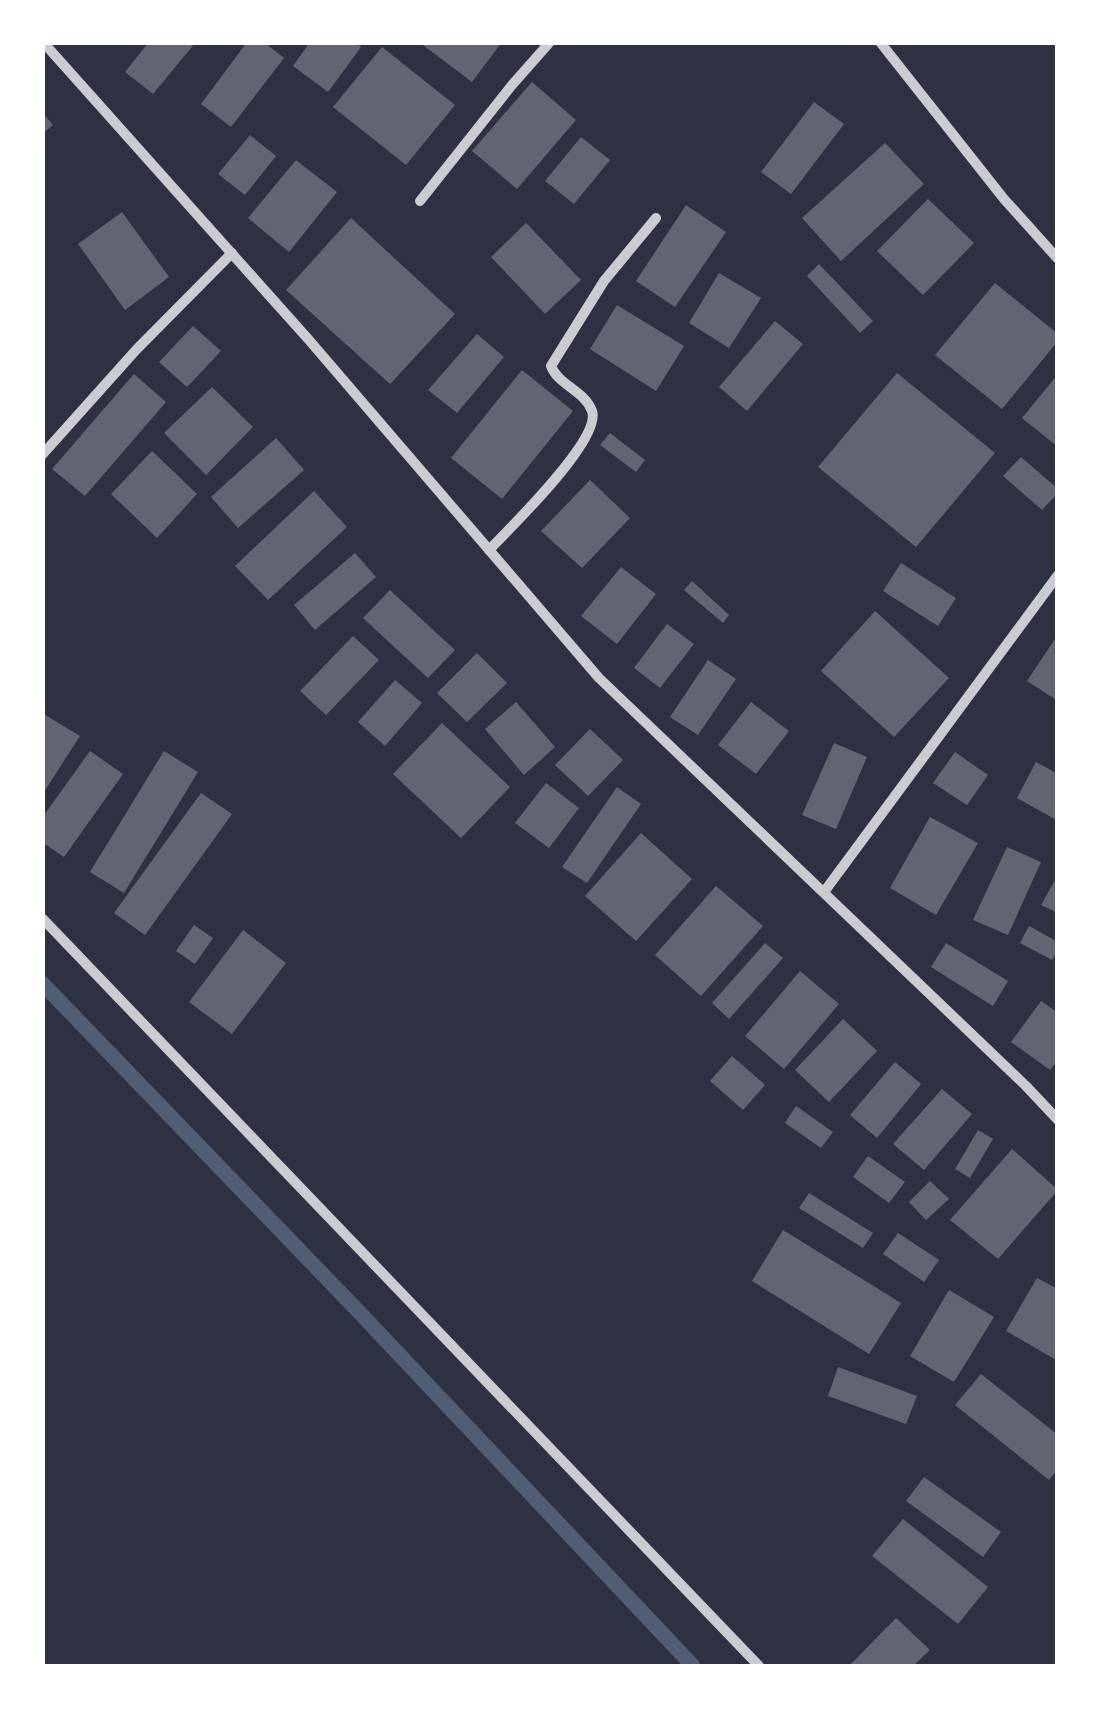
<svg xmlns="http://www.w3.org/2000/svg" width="1100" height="1709" font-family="'Noto Sans',sans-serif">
<rect width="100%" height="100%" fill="#2d3142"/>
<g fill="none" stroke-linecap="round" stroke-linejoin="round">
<path stroke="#4f5d75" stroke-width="15" d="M42,983l318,330 333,353"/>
</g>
<g fill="#626471">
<path d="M149,42h47l-43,52 -28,-22z"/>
<path d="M247,42h17l20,16 -53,69 -30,-23z"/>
<path d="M310,42h45l6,5 -33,45 -35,-26z"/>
<path d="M419,42h83l-30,40z"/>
<path d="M382,47l73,58 -49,60 -73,-58z"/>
<path d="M532,82l44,38 -59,69 -45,-38z"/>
<path d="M814,102l30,22 -53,70 -30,-22z"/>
<path d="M42,112l11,13 -11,9z"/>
<path d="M250,135l26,21 -31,39 -27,-21z"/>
<path d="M581,137l29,23 -36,44 -29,-23z"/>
<path d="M885,143l39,41 -83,77 -39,-43z"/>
<path d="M296,160l41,32 -48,60 -41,-34z"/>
<path d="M928,199l46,44 -51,52 -46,-44z"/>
<path d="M686,205l40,27 -51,75 -39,-26z"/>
<path d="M122,212l47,65 -44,33 -47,-66z"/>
<path d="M351,218l104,96 -65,70 -104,-94z"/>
<path d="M526,223l55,57 -36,34 -54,-57z"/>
<path d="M819,264l54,57 -13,12 -53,-57z"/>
<path d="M719,273l42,25 -32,50 -40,-25z"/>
<path d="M995,283l63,51v7l-56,68 -67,-54z"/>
<path d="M617,305l67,41 -28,45 -66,-42z"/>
<path d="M775,321l28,23 -56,67 -28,-24z"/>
<path d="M193,326l28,25 -34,36 -28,-25z"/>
<path d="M477,334l27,23 -47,56 -29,-23z"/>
<path d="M522,370l51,41 -71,88 -51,-41z"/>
<path d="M897,373l98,80 -79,94 -98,-80z"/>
<path d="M134,374l32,28 -81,94 -33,-27z"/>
<path d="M1058,374v73l-36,-29z"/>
<path d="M212,387l41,40 -47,48 -42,-42z"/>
<path d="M610,433l35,27 -9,12 -36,-27z"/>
<path d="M276,438l28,32 -66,58 -27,-31z"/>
<path d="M152,451l45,43 -40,44 -46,-44z"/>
<path d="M1021,457l37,32v4l-16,17 -39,-34z"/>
<path d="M590,480l40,38 -48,50 -41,-37z"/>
<path d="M314,491l33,36 -79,73 -33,-34z"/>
<path d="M355,553l21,24 -61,53 -21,-25z"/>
<path d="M901,563l55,35 -18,28 -55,-35z"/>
<path d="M621,567l35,27 -39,50 -36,-28z"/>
<path d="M692,581l37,34 -6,8 -39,-33z"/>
<path d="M390,590l65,60 -27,28 -65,-60z"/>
<path d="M875,611l74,67 -55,59 -73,-66z"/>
<path d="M667,624l27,20 -34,44 -26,-20z"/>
<path d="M353,636l26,24 -53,55 -26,-24z"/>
<path d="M1055,639l3,2v60l-31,-20z"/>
<path d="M477,653l30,30 -40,39 -30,-29z"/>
<path d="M708,660l28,19 -38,56 -28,-18z"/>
<path d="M395,680l27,23 -37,43 -27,-24z"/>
<path d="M516,702l39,45 -31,28 -39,-46z"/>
<path d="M751,702l38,29 -33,43 -38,-29z"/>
<path d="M42,713l38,23 -38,59z"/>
<path d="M442,723l68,64 -49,51 -68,-64z"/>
<path d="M590,729l33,31 -35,36 -33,-31z"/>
<path d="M834,743l33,14 -31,72 -34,-14z"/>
<path d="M90,751l33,23 -59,83 -22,-15v-24z"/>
<path d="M164,751l34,21 -74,121 -34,-21z"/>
<path d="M955,752l33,23 -21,30 -34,-22z"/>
<path d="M1036,762l22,12v47l-41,-23z"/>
<path d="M546,783l33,25 -30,40 -34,-25z"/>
<path d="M617,787l24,17 -54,79 -25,-16z"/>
<path d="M201,793l31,21 -87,121 -31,-22z"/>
<path d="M930,817l48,26 -42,72 -46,-27z"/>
<path d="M641,833l51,46 -56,62 -51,-45z"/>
<path d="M1007,847l34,15 -33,73 -35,-15z"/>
<path d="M1058,875v38l-17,-8z"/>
<path d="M716,886l47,40 -62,70 -46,-41z"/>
<path d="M194,925l19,13 -18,26 -19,-13z"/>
<path d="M1029,926l29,16v9l-6,9 -32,-17z"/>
<path d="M243,930l43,33 -54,71 -43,-32z"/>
<path d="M765,943l18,15 -54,61 -17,-16z"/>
<path d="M946,943l62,38 -15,25 -62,-39z"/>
<path d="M800,971l39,33 -55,65 -39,-33z"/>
<path d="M1041,1001l17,12v47l-8,10 -39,-28z"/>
<path d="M843,1019l34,32 -48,51 -34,-32z"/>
<path d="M732,1056l33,29 -22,25 -33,-29z"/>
<path d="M895,1062l26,22 -44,54 -27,-23z"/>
<path d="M942,1089l30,25 -48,56 -31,-26z"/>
<path d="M796,1106l37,26 -12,16 -36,-25z"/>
<path d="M978,1130l15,9 -23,39 -15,-9z"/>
<path d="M1012,1149l46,41 -60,69 -48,-39z"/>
<path d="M868,1156l37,26 -16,21 -36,-26z"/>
<path d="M930,1181l19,18 -23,21 -17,-18z"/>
<path d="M809,1193l64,40 -10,15 -64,-40z"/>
<path d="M783,1230l118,73 -32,51 -117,-73z"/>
<path d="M898,1233l41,27 -15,22 -41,-28z"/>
<path d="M1037,1278l21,11v72l-52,-30z"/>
<path d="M949,1290l45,27 -40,65 -44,-26z"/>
<path d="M838,1367l79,29 -11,28 -78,-28z"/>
<path d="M981,1374l77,61v34l-9,11 -94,-75z"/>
<path d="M924,1477l77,55 -18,25 -77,-56z"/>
<path d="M903,1519l85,68 -30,37 -86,-68z"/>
<path d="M896,1618l34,32 -17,16h-64z"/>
</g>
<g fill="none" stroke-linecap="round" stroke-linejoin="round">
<g stroke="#caccd0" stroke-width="10">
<path d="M43,42l266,298 290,338 427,408 32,34"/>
<path d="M880,42l124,157 54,60"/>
<path d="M420,201l92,-116 38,-43"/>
<path d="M42,455l94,-105 96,-97"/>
<path d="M489,550c22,-23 113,-111 103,-139 -7,-20 -34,-26 -41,-45l53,-85 52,-63"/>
<path d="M824,892l234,-317"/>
<path d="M42,918l717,748"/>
</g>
</g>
<rect width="1100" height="1709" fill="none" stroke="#ffffff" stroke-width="90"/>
</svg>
